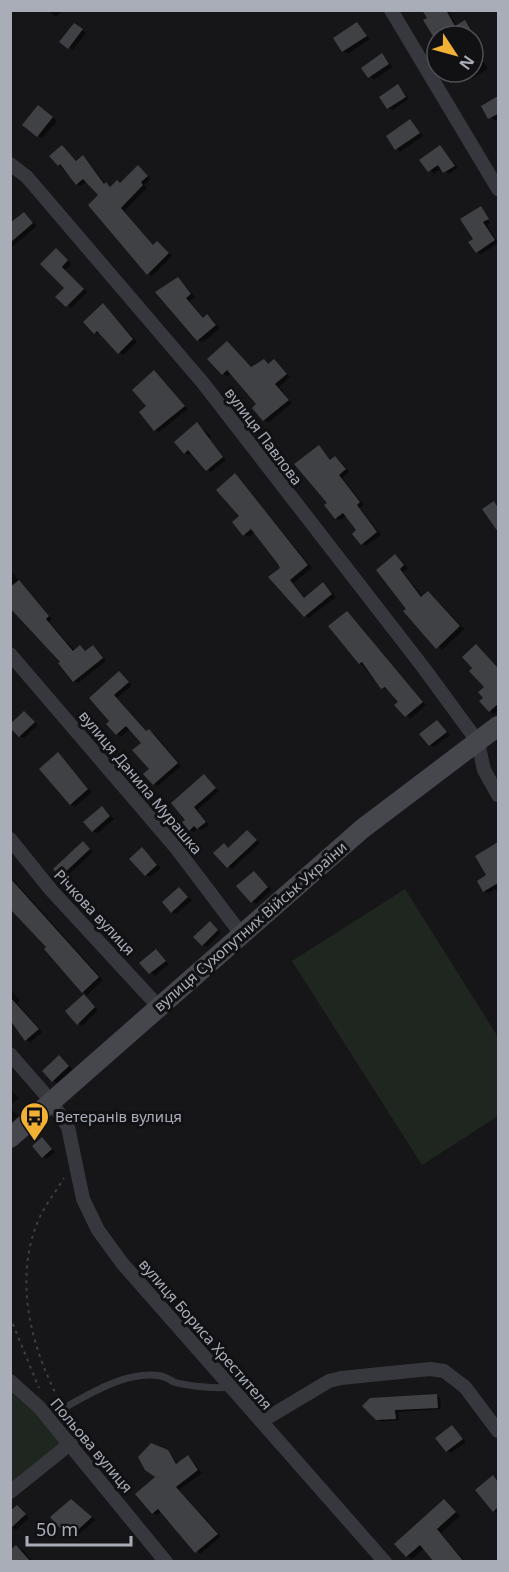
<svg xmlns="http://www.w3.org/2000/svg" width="509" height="1572" font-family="'Noto Sans',sans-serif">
<rect width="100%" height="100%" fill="#161618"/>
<g fill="#1e261f">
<path d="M405,889l93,148v79l-76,49 -130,-204z"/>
<path d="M10,1386l26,24 26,33 -52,45z"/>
</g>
<g fill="#0007">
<path d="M48,10h15l-7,7z"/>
<path d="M424,10h24l9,17 8,-5 11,14 -39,1z"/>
<path d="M357,24l13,15 -22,15 -5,-3z"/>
<path d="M79,27l7,6 -13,17 -4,-3z"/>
<path d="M473,44l15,25 -21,12 -8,-9h14z"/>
<path d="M382,55l11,12 -19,13 -11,-12z"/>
<path d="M398,86l11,13 -16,11 -5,-2z"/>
<path d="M498,98v20l-4,3 -11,-15z"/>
<path d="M43,110l14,11 -15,17 -4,-2z"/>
<path d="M410,121l13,15 -23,16 -12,-15z"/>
<path d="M62,146l15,15 6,-4 4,3 18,23 7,4 9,-3 18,-17 12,12 -7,6 3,3 -23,23 30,35h8l10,10 -20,20 -4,-2 -48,-78 -13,-15 -6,5 -4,-2 -18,-19z"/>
<path d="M440,147l18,21 -9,6 -7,-6 -8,6 -13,-14z"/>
<path d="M481,208l9,15 -3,2 11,18 -17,11 -4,-2z"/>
<path d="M24,214l13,12 -26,22 -1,-22z"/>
<path d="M56,250l16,14 -7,6 22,22 -16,16 -13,-11 8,-9z"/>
<path d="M178,279l17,18 -6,4 15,18 3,-3 5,3 8,9 -17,14 -5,-2z"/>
<path d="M104,305l33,37 -14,13 -22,-21 -6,-1z"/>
<path d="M227,343l25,25 12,-7 5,4 5,-4 16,16 -11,10 13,16 -23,19 -5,-2 -6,-16 -27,-31 -4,3 -4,-2z"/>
<path d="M154,372l34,37 -29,23 -4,-2 -6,-23z"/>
<path d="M197,424l14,12 -2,2 17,22 -15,12 -19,-20 -3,3 -4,-2z"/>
<path d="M319,447l13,14 3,-3 5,2 9,12 -7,6 22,27 -4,3 21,27 -15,11 -4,-2 -4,-13 -11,-16 -7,5 -4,-2 -7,-15z"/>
<path d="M235,475l77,93 -19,15 13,16 18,-15 12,13 -27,21 -4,-3 -23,-47 -27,-36 -6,5 -5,-3z"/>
<path d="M396,556l12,12 -5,4 20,25 5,-4 4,2 32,34 -22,21 -34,-41z"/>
<path d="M10,570l42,49 -3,3 26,29 5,-4 6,4 7,-5 13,15 -28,22 -4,-2 -38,-48 -26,-26z"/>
<path d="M347,613l79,92 -16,14 -21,-30 -7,-1 -22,-25z"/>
<path d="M476,646l22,21v43l-4,4 -5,-3 -4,-13 1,-10 -12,-20z"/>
<path d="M119,673l13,12 -15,13 30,34 7,1 27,33 -23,20 -4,-2 -11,-41 -13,-14 -9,8 -4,-3 -6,-12 -20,-24z"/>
<path d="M25,713l13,12 -14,13 -4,-2z"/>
<path d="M437,722l13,13 -16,12 -4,-2z"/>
<path d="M58,754l34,38 -17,15 -4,-3z"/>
<path d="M204,776l15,15 -22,19 12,15 -7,5 -4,-2 -4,4 -5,-2 -2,-10z"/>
<path d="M102,807l12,12 -16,14 -5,-2z"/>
<path d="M248,832l12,11 -28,26 -4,-2 -4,-22 5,4z"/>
<path d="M498,844v49l-2,-4 -7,4 -5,-2z"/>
<path d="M87,846l6,6 -28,26 -4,-3z"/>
<path d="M142,849l19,19 -11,9 -4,-2z"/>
<path d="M254,872l18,18 -16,14 -4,-3z"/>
<path d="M10,876l93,104 -18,17 13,13 -16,16 -15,-15 19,-17 -40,-45 2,-2 -38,-38z"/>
<path d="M179,889l13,11 -16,14 -4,-2z"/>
<path d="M210,923l11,10 -14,14 -4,-2z"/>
<path d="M156,951l13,13 -14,12 -13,-13z"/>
<path d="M10,989l10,11 -3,3 25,29 -12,11 -13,-13 3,-2 -10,-10z"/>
<path d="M60,1057l13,12 -16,14 -4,-2z"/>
<path d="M10,1089l9,9 -9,7z"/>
<path d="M10,1108l8,8 -7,6h-1z"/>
<path d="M42,1139l13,13 -8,7 -4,-2z"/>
<path d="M437,1396l3,2 1,11 -43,3 1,8 -18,2 -17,-16z"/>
<path d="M452,1426l14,16 -15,11 -4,-2z"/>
<path d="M168,1452l10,12 10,-7 4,3 10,13 -23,17 42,46 -21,18 -38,-43 -5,4 -4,-2 5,-36z"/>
<path d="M493,1477l5,4v33l-4,-3z"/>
<path d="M444,1500l16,16 -19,17 24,29h-29l-12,-14 -12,11 -5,-3z"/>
<path d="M75,1503l20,17 -21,19 -4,-2z"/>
<path d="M17,1507l12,11 -13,12 -6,-4z"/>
<path d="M16,1546l7,4 10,12h-23z"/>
</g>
<g fill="#404145">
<path d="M422,10h24l9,16 10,-6 9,16h-41l-10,-16 4,-2z"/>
<path d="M357,22l10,14 -25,16 -9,-14z"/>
<path d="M74,23l9,6 -15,20 -9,-7z"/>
<path d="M382,53l7,11 -21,14 -7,-10z"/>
<path d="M398,84l8,13 -19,12 -8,-12z"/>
<path d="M498,96v18l-10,5 -7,-13z"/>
<path d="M38,105l15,12 -16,20 -15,-12z"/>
<path d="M410,119l10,14 -25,17 -9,-14z"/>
<path d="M62,145l14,16 7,-6 21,29 2,-2 4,5 7,-7 3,3 18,-18 10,11 -7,6 2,3 -22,23 32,37 4,-4 12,12 -22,22 -59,-70 10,-10 -15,-16 -7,6 -16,-21 -2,2 -9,-10z"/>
<path d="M440,145l15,21 -12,7 -5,-8 -10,7 -9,-12z"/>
<path d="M481,206l8,13 -6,3 12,18 -19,13 -8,-11 5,-3 -13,-20z"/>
<path d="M24,212l9,11 -23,20v-20z"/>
<path d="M56,248l12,12 -6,7 22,22 -18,18 -11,-10 9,-9 -24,-24z"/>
<path d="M178,277l13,17 -5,4 17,20 4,-4 9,11 -19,16 -42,-49z"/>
<path d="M103,303l30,36 -15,15 -21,-23 -3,3 -11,-12z"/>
<path d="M227,341l24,26 13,-8 4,5 6,-5 13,15 -12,10 14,16 -26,21 -11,-13 4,-4 -29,-34 -5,5 -15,-16z"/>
<path d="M154,370l31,36 -31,25 -15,-19 7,-6 -14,-16z"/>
<path d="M197,422l26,35 -17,14 -18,-21 -4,4 -10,-12z"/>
<path d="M319,445l11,15 5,-4 11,13 -7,6 21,27 -3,3 20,27 -16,13 -9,-11 4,-4 -13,-17 -8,6 -11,-14 3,-2 -33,-39z"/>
<path d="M235,473l73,92 -18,15 14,18 19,-16 9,12 -28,23 -36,-40 12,-9 -2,-4 -27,-35 -8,7 -11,-14 7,-6 -23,-26z"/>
<path d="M494,501l4,7v24l-16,-23z"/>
<path d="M395,554l9,11 -4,4 21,28 7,-6 32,35 -24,23 -33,-38 3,-2 -30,-39z"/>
<path d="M19,580l30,36 -3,3 27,32 7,-6 5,6 8,-6 10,13 -30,24 -15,-19 2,-1 -50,-54v-21z"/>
<path d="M347,611l76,91 -18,15 -11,-12 4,-3 -13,-15 -4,2 -19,-27 -3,2 -31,-38z"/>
<path d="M476,644l22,24v36l-9,8 -10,-11 4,-3 -5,-6 6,-5 -15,-16 3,-3 -10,-11z"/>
<path d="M119,671l10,11 -15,13 32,36 3,-2 29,34 -25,22 -10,-11 6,-5 -17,-19 9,-7 -15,-17 -10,9 -10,-11 3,-3 -20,-23z"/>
<path d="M24,711l11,11 -16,15 -9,-9v-4z"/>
<path d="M437,720l10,12 -18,14 -10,-12z"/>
<path d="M58,752l30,37 -18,16 -31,-36z"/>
<path d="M204,774l12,14 -22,19 12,15 -9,7 -3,-3 -5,5 -7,-9 3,-2 -14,-17z"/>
<path d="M102,806l8,10 -18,16 -9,-10z"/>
<path d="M247,830l10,10 -30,28 -14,-15 11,-10 4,5z"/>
<path d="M83,841l7,8 -30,28 -7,-8z"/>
<path d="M498,842v41l-15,9 -6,-11 9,-6 -11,-19z"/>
<path d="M142,847l15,18 -12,11 -16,-17z"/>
<path d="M254,871l14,16 -17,16 -15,-17z"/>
<path d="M10,878l89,99 -17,16 -38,-44 2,-2 -36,-38z"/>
<path d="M179,887l9,10 -17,16 -9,-11z"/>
<path d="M210,921l8,9 -16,16 -9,-9z"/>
<path d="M156,949l10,12 -17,13 -10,-11z"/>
<path d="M84,994l11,13 -18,18 -12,-14z"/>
<path d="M10,997l29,32 -14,12 -15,-21z"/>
<path d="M59,1055l10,11 -17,16 -10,-11z"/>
<path d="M42,1137l10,12 -10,9 -10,-12z"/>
<path d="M437,1394l1,14 -43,2 1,9 -20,1 -14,-14 8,-8z"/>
<path d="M452,1425l11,14 -17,13 -11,-14z"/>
<path d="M151,1443l17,7 8,14 12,-9 10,15 -22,17 42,47 -23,19 -37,-44 -6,5 -17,-20 20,-17 -10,-7 -7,-13z"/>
<path d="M493,1475l5,7v25l-5,5 -18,-22z"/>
<path d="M71,1499l21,18 -23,21 -19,-21z"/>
<path d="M444,1499l12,13 -19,17 27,33h-30l-14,-17 -14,12 -12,-13z"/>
<path d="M17,1505l9,9 -16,15v-18z"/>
<path d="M16,1545l15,17h-21v-12z"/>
</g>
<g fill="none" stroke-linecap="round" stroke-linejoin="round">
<g stroke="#3d3f44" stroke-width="2" stroke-dasharray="3 4.5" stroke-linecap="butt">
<path d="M10,1317l29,71"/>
<path d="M58,1398c-27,-52 -43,-115 -22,-172 6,-17 19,-33 28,-48"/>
</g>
<path stroke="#37383d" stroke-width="7" d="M64,1408c27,-15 64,-38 97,-32 5,1 9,4 13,6 12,4 44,7 56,5"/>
<g stroke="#37383d" stroke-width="14">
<path d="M391,10l107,179"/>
<path d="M10,164l17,13 176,206 220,284 55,75 6,28 14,25"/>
<path d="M10,654l167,195 65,86"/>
<path d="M10,839l41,51 107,116"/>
<path d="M10,1054l41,47 17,26 15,72 15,31 24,33 263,299"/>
<path d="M10,1381l29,26 127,155"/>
<path d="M262,1421l67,-40 12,-3 89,-9 14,2 21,16 33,44"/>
<path d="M10,1492l61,-49"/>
</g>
<path stroke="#45474d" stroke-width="20" d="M10,1138l352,-309 136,-103"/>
</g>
<defs>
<symbol id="bus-pin" viewBox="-11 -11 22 30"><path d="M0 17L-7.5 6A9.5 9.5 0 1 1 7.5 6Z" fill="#f2b134" stroke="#111113"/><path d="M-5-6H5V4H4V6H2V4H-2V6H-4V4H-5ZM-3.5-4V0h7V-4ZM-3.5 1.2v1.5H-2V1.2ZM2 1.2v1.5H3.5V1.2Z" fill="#111"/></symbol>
</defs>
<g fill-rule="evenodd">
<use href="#bus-pin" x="18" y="1100" width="33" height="45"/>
</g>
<g text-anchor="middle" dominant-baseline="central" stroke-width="6" stroke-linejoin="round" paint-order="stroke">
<g font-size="15" fill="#a8adb8" stroke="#111113">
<text transform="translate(264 436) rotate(53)">вулиця Павлова</text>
<text transform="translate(141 782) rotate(50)">вулиця Данила Мурашка</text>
<text transform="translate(95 912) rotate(47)">Річкова вулиця</text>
<text transform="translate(250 926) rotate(-41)">вулиця Сухопутних Військ України</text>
<text transform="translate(206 1334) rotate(49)">вулиця Бориса Хрестителя</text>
<text transform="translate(92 1445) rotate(50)">Польова вулиця</text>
</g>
<g font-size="15" fill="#a8adb8" stroke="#111113" text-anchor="start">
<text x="55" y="1116">Ветеранів вулиця</text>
</g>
</g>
<rect width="509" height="1572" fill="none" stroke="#a8adb8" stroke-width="24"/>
<g transform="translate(455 54) rotate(126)"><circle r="28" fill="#111113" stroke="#4d4f55" stroke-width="1.5"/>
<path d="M0-4.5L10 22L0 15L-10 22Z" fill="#f2b134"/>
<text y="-9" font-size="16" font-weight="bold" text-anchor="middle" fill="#a8adb8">N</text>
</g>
<path d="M27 1536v9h104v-9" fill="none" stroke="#a8adb8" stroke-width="3"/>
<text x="36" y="1536" font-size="18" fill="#a8adb8" stroke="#111113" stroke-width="4.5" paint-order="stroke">50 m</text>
</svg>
